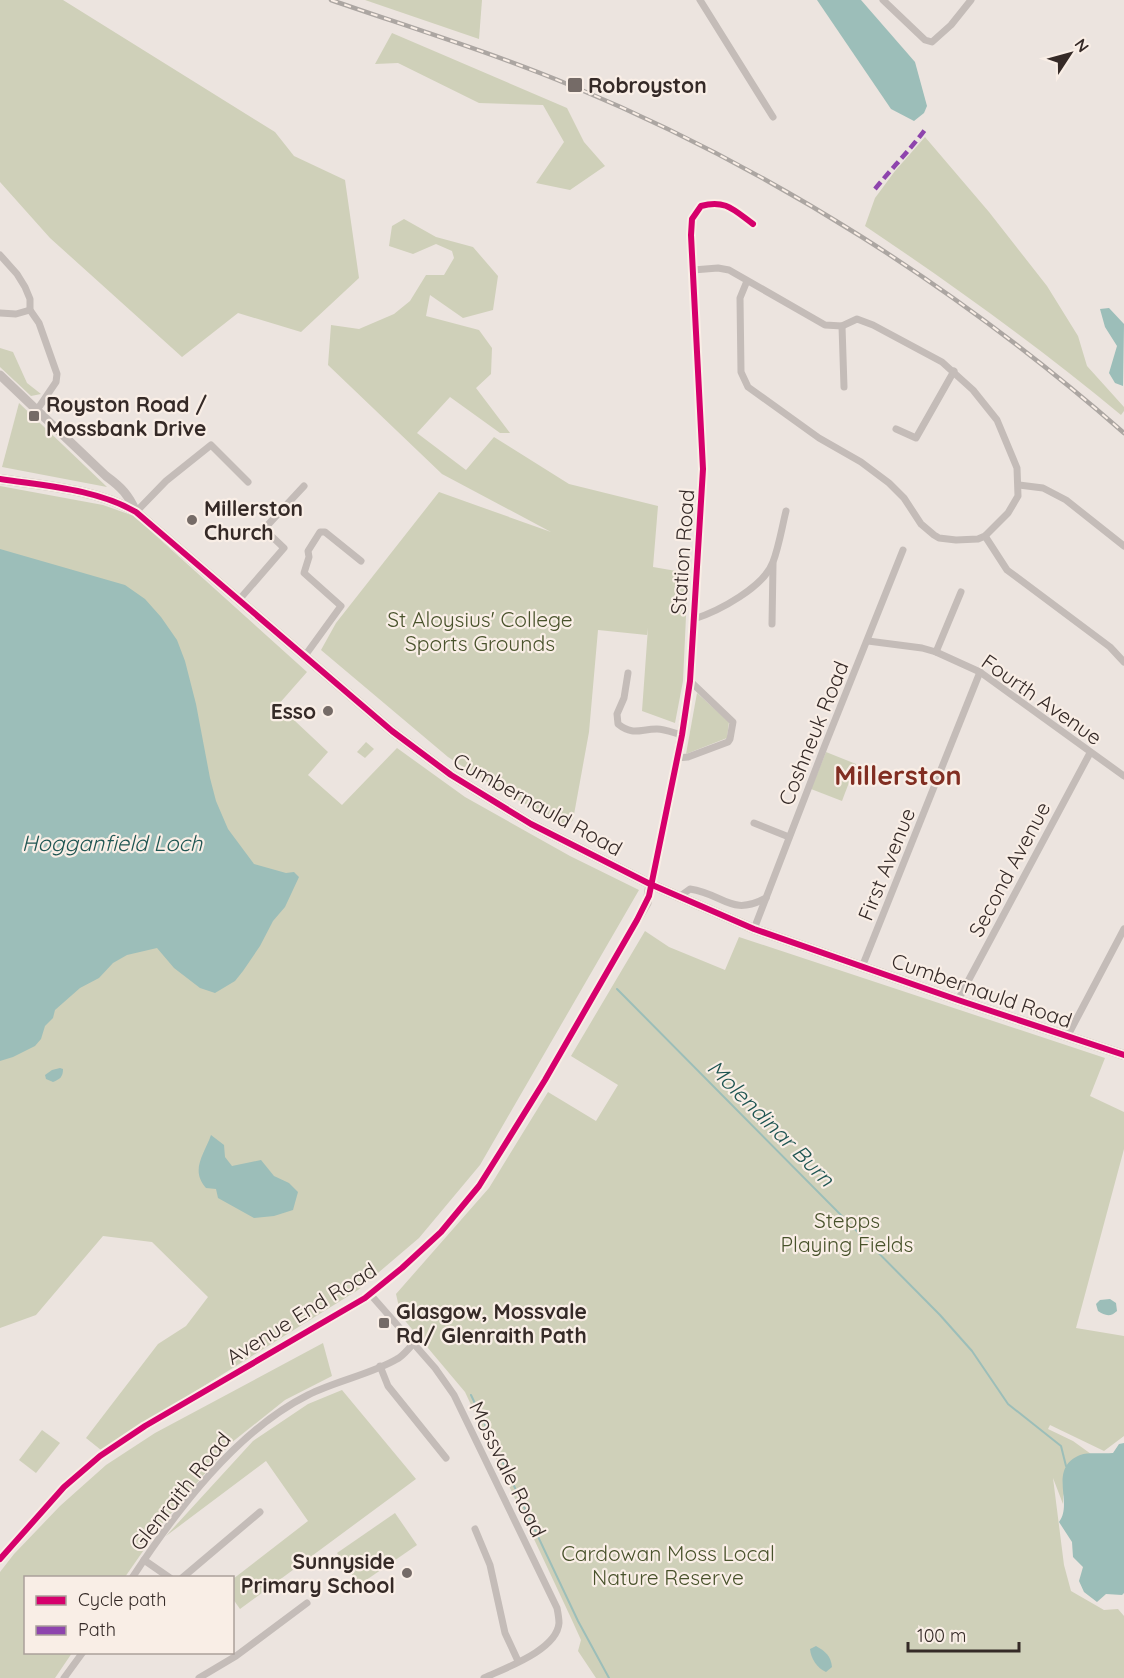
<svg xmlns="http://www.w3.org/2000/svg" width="1124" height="1678" font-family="Quicksand,sans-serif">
<rect width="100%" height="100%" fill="#ece4df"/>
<g fill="#cfd0b9">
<path d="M0,0h63l212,132 19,24 51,24 14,98 -58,54 -63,-19 -56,44 -132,-119 -50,-56z"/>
<path d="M365,0h117l-3,39z"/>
<path d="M392,33l175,75 17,34 21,24 -35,24 -34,-7 28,-41 -21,-37 -64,-2 -81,-40 -23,1z"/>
<path d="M925,137l64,75 58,74 31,50 9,30 37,41v4l-3,4c-82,-68 -168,-130 -256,-189l10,-28 20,-27z"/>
<path d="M404,219l32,18 37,10 25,29 -5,34 -30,8 -33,-23 -4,21 53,14 13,18 -1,26 -15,14 34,45h-10l-50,-36 -33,36 49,37 28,-33 75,47 89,22 -5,61 35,6 -5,108 -8,42 -33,-12 6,-83 -1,7 -49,-5 -9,102 -16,88 -6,6 -66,-35 -53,-34 -127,-107 15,-27 103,-131 112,40 -109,-58 -114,-109 3,-40 28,4 35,-15 16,-13 16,-26h18l10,-17 -2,-7 -16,-7 -23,10 -24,-8 3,-20z"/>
<path d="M0,348l13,4 14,31 14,11 -10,2 -31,-29z"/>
<path d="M19,403l88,84 -105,-20z"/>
<path d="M0,486l103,19 31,11 173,156 -29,33 50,47 -20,23 34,30 55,-57 68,49 105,59 69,34 -159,275 -61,73 -61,52 -257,160 -15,-12 72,-94 28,-18 22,-29 -56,-55 -49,-6 -67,79 -36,13z"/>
<path d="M697,693l32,29 -2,16 -41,16z"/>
<path d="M366,742l8,7 -9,9 -8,-6z"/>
<path d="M826,752l30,12 -14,37 -31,-12z"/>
<path d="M645,931l24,16 56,23 14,-33 366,121 -15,38 34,16v37l-48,179 48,8v100l-20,15 -54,-26 -2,4 25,12 18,13 -11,1 -17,41v8l-10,-26 11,87 7,26 33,19 14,-1 6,7v62h-528l-18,-27 3,-11 -10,-22 -106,-226 -64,-76 -5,-22 93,-106 59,-96 48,29 22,-36 -47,-29z"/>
<path d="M323,1343l9,33 -47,24 -54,43 -69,81 -37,53 -99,1v74l46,1 -17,25h-55v-106l14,-18 46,-48 46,-41 49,-32z"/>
<path d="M342,1390l74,89 -176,130 -7,-10v-20l75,-58 -42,-60 -100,75 87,-95 55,-37z"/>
<path d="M42,1430l18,13 -24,30 -17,-13z"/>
<path d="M395,1513l22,32 -58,40 -22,-32z"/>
</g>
<g fill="#9cbeb9">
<path d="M817,0h44l54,62 12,44 -3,7 -10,8 -23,-12z"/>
<path d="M1109,308l15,16 -1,62 -8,-3 -6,-10 8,-27 -12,-19 -5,-18z"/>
<path d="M0,549l125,36 20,14 16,18 16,23 8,21 11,43 14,74 6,23 12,28 26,35 32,9 8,-1 5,5 -14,30 -12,14 -13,25 -17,25 -8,10 -20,12 -15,-5 -26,-20 -17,-20 -30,7 -14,8 -14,15 -19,10 -25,22 -2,8 -8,8 -4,13 -6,7 -22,11 -13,4z"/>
<path d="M60,1068l3,1c0,8 -3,10 -10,13l-7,-3 -1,-4 7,-5z"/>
<path d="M211,1135l13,10 1,12 7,9 29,-6 13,16 15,7 9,9 -5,18 -19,6 -20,2 -36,-20 -2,-9 -10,-1c-16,-18 -2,-33 5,-53z"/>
<path d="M1110,1299l6,4 1,8c-6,6 -12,5 -19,0l-2,-7 4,-4z"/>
<path d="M1124,1443v150l-2,2 -16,-1 -9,8 -13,-10 -5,-11 4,-14 -10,-10 -1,-15 -13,-20c15,-19 -12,-53 21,-67 8,-3 23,-1 33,-2l6,-9z"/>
<path d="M816,1646c9,5 15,10 16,21l-6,5c-9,-4 -15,-13 -16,-23z"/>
</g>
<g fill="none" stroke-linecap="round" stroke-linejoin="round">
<g stroke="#9cbeb9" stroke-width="2">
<path d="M617,989l323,326 32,36 36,53 53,42 5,20"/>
<path d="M471,1395l107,226 31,57"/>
</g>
<g stroke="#c4bcb8" stroke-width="7">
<path d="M700,0l73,117"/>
<path d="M883,0l42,40 7,2 19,-17 20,-25"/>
<path d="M0,255l17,19 8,13 5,12v11l9,13 18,51 -1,8 -19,28"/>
<path d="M693,270l25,-2 11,2 96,55 17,1 15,-7 16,6 69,37 31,28 24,30 20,48 1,28 -10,17 -23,23 -7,3 -22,1 -17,-2 -5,-3 -13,-11 -17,-26 -15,-15 -28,-21 -42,-24 -71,-51 -7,-15 -1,-74 7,-17"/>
<path d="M0,313l16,1 14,-4"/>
<path d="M842,326l2,61"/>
<path d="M896,429l20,9 38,-67"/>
<path d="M1019,485l24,3 23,12 58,46"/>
<path d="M136,512l30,-31 45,-36 37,37"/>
<path d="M985,536l22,34 103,77 14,15"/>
<path d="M238,601l46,-53 -20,-19 40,-43"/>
<path d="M694,619c25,-8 70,-32 79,-57 6,-16 9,-35 13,-51"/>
<path d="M772,624l1,-60"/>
<path d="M868,641l54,7 14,4 44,20 144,104"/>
<path d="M936,652l25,-60"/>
<path d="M304,657l37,-51 -37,-33 5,-16 -1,-6 12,-19h5l36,29"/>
<path d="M628,673l-4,25 -7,16 1,10c15,12 22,5 39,5 8,0 17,4 25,6"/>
<path d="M677,758l11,-1 40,-15 2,-3 3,-17 -43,-41"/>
<path d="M754,823l35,14"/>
<path d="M650,884l15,-61 25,-142 13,-212 -12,-234 1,-16 9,-13c24,-7 33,4 52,18"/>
<path d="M679,897l11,-8c34,5 41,28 76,9"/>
<path d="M754,929l71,-184 78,-195"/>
<path d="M862,967l118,-295"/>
<path d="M958,1000l132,-247"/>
<path d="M1067,1037l57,-108"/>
<path d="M370,1294l65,74 19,27 103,213c1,5 2,10 2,15 -2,27 -54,45 -75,55"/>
<path d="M380,1366l8,20 58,72"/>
<path d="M475,1529l15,36 15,68 13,28"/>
<path d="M144,1560l26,18"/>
<path d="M132,1578c44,-67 104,-147 176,-183 27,-14 64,-21 89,-36 6,-3 11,-10 16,-15"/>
<path d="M182,1578l78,-66"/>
<path d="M64,1678l19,-26"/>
<path d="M199,1678l37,-22 71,-53"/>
</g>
<g stroke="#c4bcb8" stroke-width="9">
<path d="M0,375l106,101c15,11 23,19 30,36"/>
<path d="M0,1559l64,-72 36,-31 45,-30 220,-128 37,-30 39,-36 38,-46 66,-106 102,-177 3,-19"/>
</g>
<path stroke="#b3aba7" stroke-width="10" d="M0,479c45,7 96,10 136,33l256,219 59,44 80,49 119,60 104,45 204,71 166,55"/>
<defs>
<path id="rail" d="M331,0c81,28 162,53 241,86 200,83 389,204 552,347"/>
</defs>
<use href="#rail" stroke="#aca6a2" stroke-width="4.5"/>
<use href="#rail" stroke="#f9eee6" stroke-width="2" stroke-dasharray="7" stroke-linecap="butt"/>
<path stroke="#8e44ad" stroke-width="4.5" stroke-dasharray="9 4.5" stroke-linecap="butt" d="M875,189c17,-21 36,-40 52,-62"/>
<defs>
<g id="cycleway">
<path d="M0,479c45,7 96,10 136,33l256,219 59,44 80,49 119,60 104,45 204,71 166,55"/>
<path d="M0,1559l64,-72 36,-31 45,-30 220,-128 37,-30 39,-36 38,-46 22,-35 44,-71 92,-160 12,-24 33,-161 8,-54 13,-212 -12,-234 1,-16 9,-13c24,-7 33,4 52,18"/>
</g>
</defs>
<use href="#cycleway" stroke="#f9eee6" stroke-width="10"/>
<use href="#cycleway" stroke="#d6006c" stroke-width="6"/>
</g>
<g fill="#756b67" stroke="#f9eee6" stroke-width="2">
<rect x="567" y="77" width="16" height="16" rx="3"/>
<rect x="28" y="410" width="12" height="12" rx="3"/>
<circle cx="192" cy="520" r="6"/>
<circle cx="328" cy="711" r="6"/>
<rect x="378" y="1317" width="12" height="12" rx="3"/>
<circle cx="407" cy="1573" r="6"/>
</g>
<g text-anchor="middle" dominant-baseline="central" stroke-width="4.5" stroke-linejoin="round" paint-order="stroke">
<g font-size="21" font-weight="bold" fill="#352a27" stroke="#f9eee6" text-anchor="start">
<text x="588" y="85">Robroyston</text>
<text x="46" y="404">Royston Road /<tspan x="46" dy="24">Mossbank Drive</tspan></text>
<text x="204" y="508">Millerston<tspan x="204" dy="24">Church</tspan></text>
<text x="316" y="711" text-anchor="end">Esso</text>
<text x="396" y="1311">Glasgow, Mossvale<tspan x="396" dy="24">Rd/ Glenraith Path</tspan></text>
<text x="395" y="1561" text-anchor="end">Sunnyside<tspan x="395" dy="24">Primary School</tspan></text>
</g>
<g font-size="21" fill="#352a27" stroke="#f9eee6">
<text transform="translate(682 552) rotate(-86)">Station Road</text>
<text transform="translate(1042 699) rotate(35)">Fourth Avenue</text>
<text transform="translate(813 733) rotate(-68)">Coshneuk Road</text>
<text transform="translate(538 804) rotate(29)">Cumbernauld Road</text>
<text transform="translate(886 864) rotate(-68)">First Avenue</text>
<text transform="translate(1009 869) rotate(-62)">Second Avenue</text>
<text transform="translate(982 990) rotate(19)">Cumbernauld Road</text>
<text transform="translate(301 1313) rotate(-32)">Avenue End Road</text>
<text transform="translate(508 1469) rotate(64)">Mossvale Road</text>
<text transform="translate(180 1491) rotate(-51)">Glenraith Road</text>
</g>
<g font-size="21" fill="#48522b" stroke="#f9eee6">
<text x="480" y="619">St Aloysius' College<tspan x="480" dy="24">Sports Grounds</tspan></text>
<text x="847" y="1220">Stepps<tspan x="847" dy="24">Playing Fields</tspan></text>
<text x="668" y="1553">Cardowan Moss Local<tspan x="668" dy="24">Nature Reserve</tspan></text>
</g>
<g font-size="22" font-style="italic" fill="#1e5552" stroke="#f9eee6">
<text x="112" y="843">Hogganfield Loch</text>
<text transform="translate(771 1123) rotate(45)">Molendinar Burn</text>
</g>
<g font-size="27" font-weight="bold" fill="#812e22" stroke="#f9eee6">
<text x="898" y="775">Millerston</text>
</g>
</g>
<rect x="24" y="1576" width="210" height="78" fill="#f9eee6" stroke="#aba09a" stroke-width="1.5"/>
<rect x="36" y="1596" width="30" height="9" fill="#d6006c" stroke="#aba09a" stroke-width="1.5"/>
<text x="78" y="1606" font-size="18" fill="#352a27">Cycle path</text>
<rect x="36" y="1626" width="30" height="9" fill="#8e44ad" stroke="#aba09a" stroke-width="1.5"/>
<text x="78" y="1636" font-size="18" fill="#352a27">Path</text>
<g transform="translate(1070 54) rotate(54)" stroke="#f9eee6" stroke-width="4.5" paint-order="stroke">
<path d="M0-4.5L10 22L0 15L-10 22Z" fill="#352a27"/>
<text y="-9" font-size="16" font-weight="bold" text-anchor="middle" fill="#352a27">N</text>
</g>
<path d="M908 1642v9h111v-9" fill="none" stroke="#352a27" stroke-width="3"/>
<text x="917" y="1642" font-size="18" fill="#352a27" stroke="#f9eee6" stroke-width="4.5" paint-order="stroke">100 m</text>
</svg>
